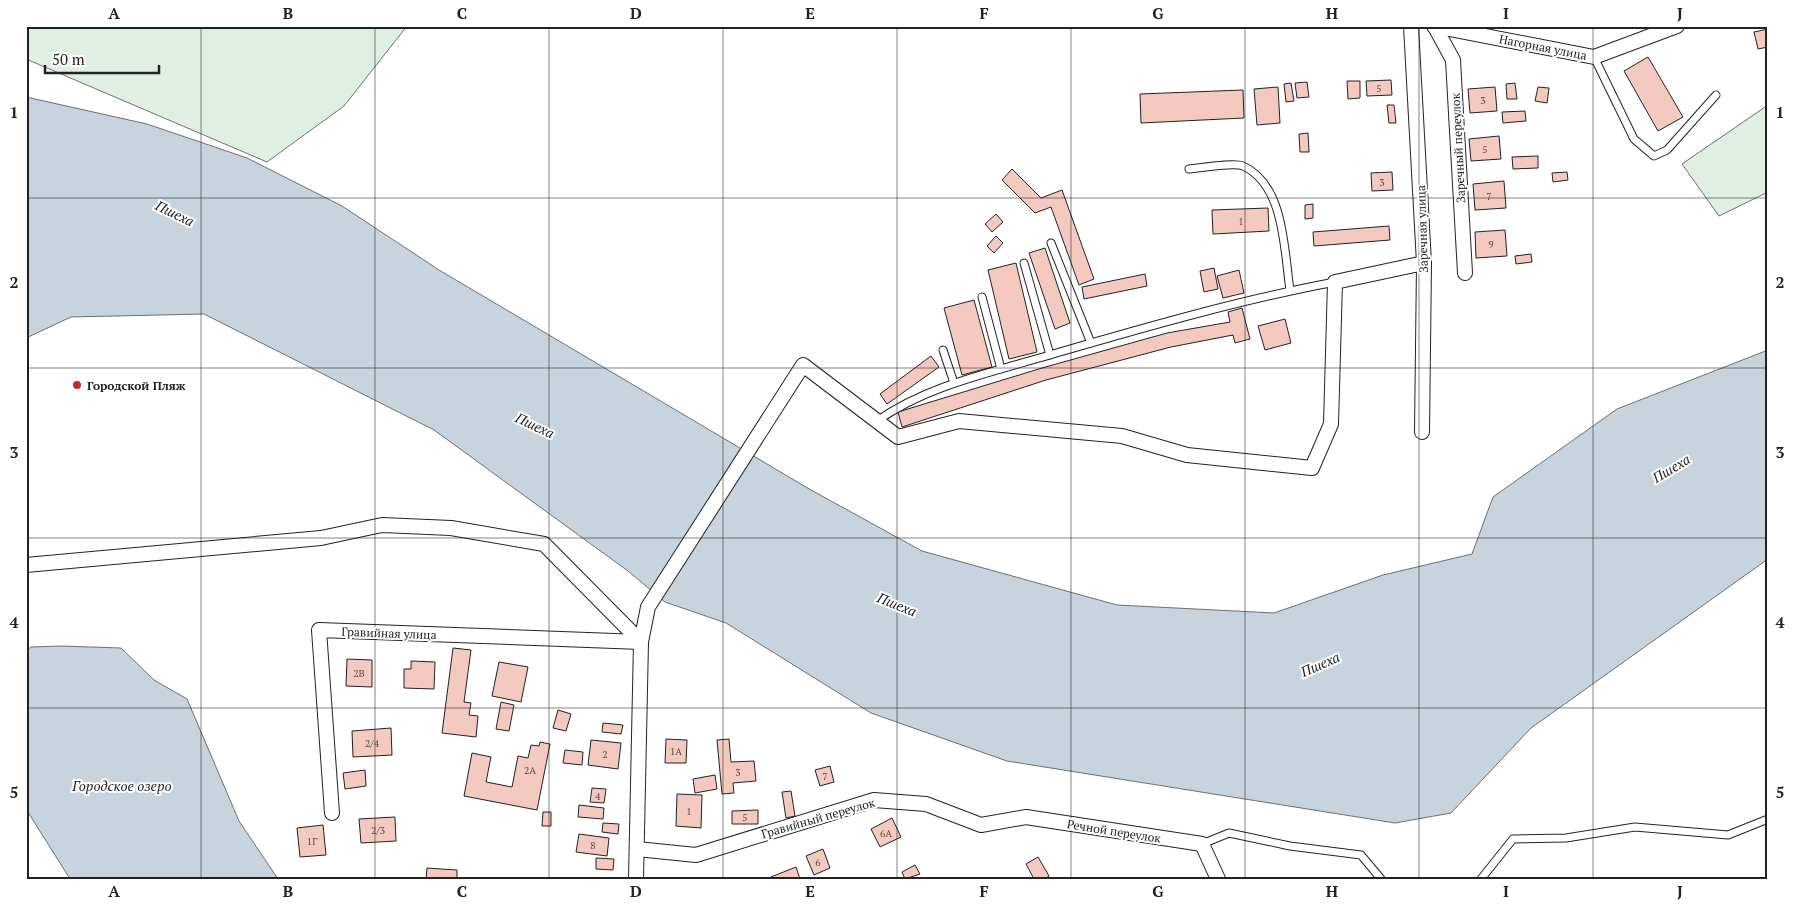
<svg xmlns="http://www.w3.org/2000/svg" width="1794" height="905" font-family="'PT Serif',serif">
<rect width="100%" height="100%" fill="#fff"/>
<g fill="#e0efe3" stroke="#6f6f6f">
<path d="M26,26h381l-63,80 -77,56 -241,-103z"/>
<path d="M1768,105v87l-49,24 -37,-52z"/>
</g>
<g fill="#c7d3dd" stroke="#6f6f6f">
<path d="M26,97l121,27 100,34 95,48 97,64 372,220 111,61 195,54 157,8 109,-38 89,-21 21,-57 124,-88 151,-59v209l-237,169 -80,85 -56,10 -388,-62 -136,-48 -145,-90 -61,-21 -37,-31 -194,-141 -230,-116 -133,3 -45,21z"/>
<path d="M61,646l60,2 33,32 33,19 52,122 39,58h-208l-44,-70v-158l5,-4z"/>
</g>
<g fill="#f3c9c0" stroke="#222">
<path d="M1768,29v18l-10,2 -4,-17z"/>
<path d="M1648,57l35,60 -25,14 -34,-60z"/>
<path d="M1391,80l1,15 -25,1 -1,-15z"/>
<path d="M1347,81h13v17l-12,1z"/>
<path d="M1307,82l2,15 -12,1 -2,-15z"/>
<path d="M1291,83l3,18 -8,1 -2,-18z"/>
<path d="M1515,83l2,16h-10l-1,-15z"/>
<path d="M1278,87l2,36 -23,2 -3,-36z"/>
<path d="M1495,87l2,24 -27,2 -2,-24z"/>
<path d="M1538,87l11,1 -2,15 -12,-2z"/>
<path d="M1243,90l1,28 -103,5 -1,-29z"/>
<path d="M1387,105h7l2,18h-7z"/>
<path d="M1525,111l1,10 -23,2 -1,-11z"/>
<path d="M1308,133l1,19h-9l-1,-18z"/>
<path d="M1499,136l2,23 -30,2 -2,-22z"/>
<path d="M1538,156v12l-25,1 -1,-12z"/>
<path d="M1012,169l29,29 21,-8 32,89 -15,6 -28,-78 -16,6 -33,-33z"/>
<path d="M1392,172l1,18 -21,1 -1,-18z"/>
<path d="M1567,172l1,8 -15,2 -1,-9z"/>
<path d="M1504,181l2,27 -31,2 -2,-26z"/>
<path d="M1313,204v14l-8,1v-14z"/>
<path d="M1268,208l1,23 -56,3 -1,-24z"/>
<path d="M996,214l7,8 -11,10 -7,-8z"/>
<path d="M1389,226l1,14 -76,6 -1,-14z"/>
<path d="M1505,230l2,26 -31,2 -1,-26z"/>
<path d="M996,236l7,7 -9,10 -7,-7z"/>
<path d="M1045,248l25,75 -15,6 -26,-76z"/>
<path d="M1531,254l1,8 -16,2 -1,-8z"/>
<path d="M1016,263l21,89 -28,7 -21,-89z"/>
<path d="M1214,268l4,21 -14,3 -4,-21z"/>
<path d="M1239,270l5,23 -21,5 -6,-22z"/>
<path d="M1145,274l2,12 -63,13 -2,-12z"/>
<path d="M974,300l18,67 -30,8 -18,-67z"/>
<path d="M1242,308l8,31 -15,4 -2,-8 -62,12 -125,33 -144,47 -4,-15 144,-44 125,-35 63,-11 -2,-10z"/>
<path d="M1285,319l6,24 -26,7 -7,-24z"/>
<path d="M931,356l8,11 -52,37 -7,-10z"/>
<path d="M453,648l18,2 -7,52 7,1 -2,12 9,1 -2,21 -34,-4z"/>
<path d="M347,659l25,1v27l-26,-1z"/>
<path d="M411,661l24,1 -1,27 -30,-1v-19h7z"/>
<path d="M499,662l29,5 -7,35 -29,-6z"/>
<path d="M501,702l13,3 -5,26 -13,-2z"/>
<path d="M558,710l13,4 -5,17 -13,-3z"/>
<path d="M603,723l20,2 -2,9 -19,-2z"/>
<path d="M391,728l1,27 -39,2 -1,-26z"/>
<path d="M666,739l21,1 -1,23h-21z"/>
<path d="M729,739l2,23 23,-1 2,20 -23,2 1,10 -12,1 -5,-54z"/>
<path d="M591,740l30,3 -3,26 -30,-4z"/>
<path d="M540,742l10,2 -13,66 -73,-14 8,-43 19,4 -5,25 26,5 6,-31 10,2 3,-13 8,1z"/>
<path d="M565,750l18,2 -1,13 -19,-2z"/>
<path d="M830,766l4,16 -14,4 -5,-16z"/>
<path d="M365,770l1,16 -21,3 -2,-16z"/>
<path d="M715,775l2,14 -22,4 -2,-14z"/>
<path d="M592,788l14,1 -2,14 -14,-1z"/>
<path d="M791,791l4,25 -9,2 -4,-26z"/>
<path d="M677,794l25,1 -1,33 -25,-2z"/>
<path d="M579,805l25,3 -1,11 -25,-2z"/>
<path d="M758,810v14h-26v-13z"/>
<path d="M543,812h8v14h-9z"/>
<path d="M395,817l1,24 -35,2 -2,-24z"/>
<path d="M892,818l9,19 -21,10 -9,-18z"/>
<path d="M603,823l16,1 -1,10 -16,-2z"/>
<path d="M323,825l3,30 -26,2 -3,-29z"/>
<path d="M579,834l30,4 -2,18 -31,-4z"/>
<path d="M823,849l7,19 -16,7 -8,-19z"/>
<path d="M1038,857l11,19 -4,3h-11l-8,-15z"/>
<path d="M596,858l18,1 -1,11 -17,-1z"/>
<path d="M915,865l5,9 -15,5 -3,-7z"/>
<path d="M796,867l4,12h-28l-1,-2z"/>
<path d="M427,868l30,2v9h-31z"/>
</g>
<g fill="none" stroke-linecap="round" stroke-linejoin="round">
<defs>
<g id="lane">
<path d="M1594,57l40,82 20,17 13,-6 49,-55"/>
<path d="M1189,169c11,-1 45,-7 54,-3 42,19 41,85 47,124"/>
<path d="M1051,243l40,100"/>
<path d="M1024,263l26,92"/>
<path d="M982,297l19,72"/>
<path d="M943,350l11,33"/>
<path d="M877,421c51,-36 116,-49 176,-67 93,-27 187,-54 282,-72"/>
<path d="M1202,844l27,-11 61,13 71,9 20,24"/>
<path d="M1481,879l32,-40 53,-1 69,-11 93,8 40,-16"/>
</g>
<g id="street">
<path d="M1411,26l13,237 -2,169"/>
<path d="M1434,26l160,31 83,-31"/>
<path d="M1435,27l18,33 12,213"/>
<path d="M26,565l295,-27 61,-13 69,3 93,16 97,98"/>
<path d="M332,813l-13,-183 322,12"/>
<path d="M637,849l59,6 178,-55 52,4 55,21 45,-8 176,27 16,35"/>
<path d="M636,879l5,-237 7,-35 155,-242 95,72 61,-16 163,15 65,19 125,13 19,-44 4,-142 89,-19"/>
</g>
</defs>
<use href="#lane" stroke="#222" stroke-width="9"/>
<use href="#street" stroke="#222" stroke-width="16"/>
<use href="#lane" stroke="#fff" stroke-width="7"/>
<use href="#street" stroke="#fff" stroke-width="14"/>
</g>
<path fill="none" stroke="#222" stroke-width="1" stroke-opacity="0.55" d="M201,26v853M375,26v853M549,26v853M723,26v853M897,26v853M1071,26v853M1245,26v853M1419,26v853M1593,26v853M26,198h1742M26,368h1742M26,538h1742M26,708h1742"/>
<circle fill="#c62828" stroke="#fff" stroke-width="2" cx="77" cy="385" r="5"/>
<g text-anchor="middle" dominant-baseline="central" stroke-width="4" stroke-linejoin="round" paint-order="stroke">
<g font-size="10" fill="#564c4a">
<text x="1379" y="88">5</text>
<text x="1483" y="100">3</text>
<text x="1485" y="149">5</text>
<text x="1382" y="182">3</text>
<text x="1489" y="196">7</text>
<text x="1241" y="221">1</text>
<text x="1491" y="244">9</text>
<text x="359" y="673">2В</text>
<text x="372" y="743">2/4</text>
<text x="676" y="751">1А</text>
<text x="605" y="754">2</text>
<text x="530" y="770">2А</text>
<text x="738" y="772">3</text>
<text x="825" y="776">7</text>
<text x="598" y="796">4</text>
<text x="689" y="811">1</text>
<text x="745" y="817">5</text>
<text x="378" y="830">2/3</text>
<text x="886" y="833">6А</text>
<text x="312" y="841">1Г</text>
<text x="593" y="845">8</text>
<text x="818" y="862">6</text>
</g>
<g font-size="12" fill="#222" stroke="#fff">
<text transform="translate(1543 47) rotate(11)">Нагорная улица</text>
<text transform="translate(1458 148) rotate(-93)">Заречный переулок</text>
<text transform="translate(1422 229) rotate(-92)">Заречная улица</text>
<text transform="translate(389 633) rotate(2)">Гравийная улица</text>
<text transform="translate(818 818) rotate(-16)">Гравийный переулок</text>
<text transform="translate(1114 831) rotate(9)">Речной переулок</text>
</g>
<g font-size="12" font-weight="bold" fill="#222" stroke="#fff" text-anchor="start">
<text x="87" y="385">Городской Пляж</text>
</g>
<g font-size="14" font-style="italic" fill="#222" stroke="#fff">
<text transform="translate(175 213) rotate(26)">Пшеха</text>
<text transform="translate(535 425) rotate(25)">Пшеха</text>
<text transform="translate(1671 468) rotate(-31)">Пшеха</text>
<text transform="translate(897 604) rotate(22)">Пшеха</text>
<text transform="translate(1320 664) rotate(-24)">Пшеха</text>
<text x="122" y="785">Городское озеро</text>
</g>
</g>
<rect width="1794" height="905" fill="none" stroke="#ffffff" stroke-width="55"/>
<path d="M45 65v8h114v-8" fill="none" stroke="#222222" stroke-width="2.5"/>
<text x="52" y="65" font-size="15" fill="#222222" stroke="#ffffff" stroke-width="4" paint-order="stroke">50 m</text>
<rect x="28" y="28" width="1738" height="850" fill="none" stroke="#222" stroke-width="2"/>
<g font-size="16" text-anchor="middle" font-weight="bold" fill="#222">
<text x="114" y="19">A</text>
<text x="288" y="19">B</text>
<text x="462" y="19">C</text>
<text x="636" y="19">D</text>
<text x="810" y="19">E</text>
<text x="984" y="19">F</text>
<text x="1158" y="19">G</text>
<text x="1332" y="19">H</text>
<text x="1506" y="19">I</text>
<text x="1680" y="19">J</text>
<text x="14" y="118">1</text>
<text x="1780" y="118">1</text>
<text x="14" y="288">2</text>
<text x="1780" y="288">2</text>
<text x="14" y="458">3</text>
<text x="1780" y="458">3</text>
<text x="14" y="628">4</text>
<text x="1780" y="628">4</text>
<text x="14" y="798">5</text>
<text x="1780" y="798">5</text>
<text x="114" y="897">A</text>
<text x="288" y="897">B</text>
<text x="462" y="897">C</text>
<text x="636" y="897">D</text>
<text x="810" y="897">E</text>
<text x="984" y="897">F</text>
<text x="1158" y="897">G</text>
<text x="1332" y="897">H</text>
<text x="1506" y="897">I</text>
<text x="1680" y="897">J</text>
</g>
</svg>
